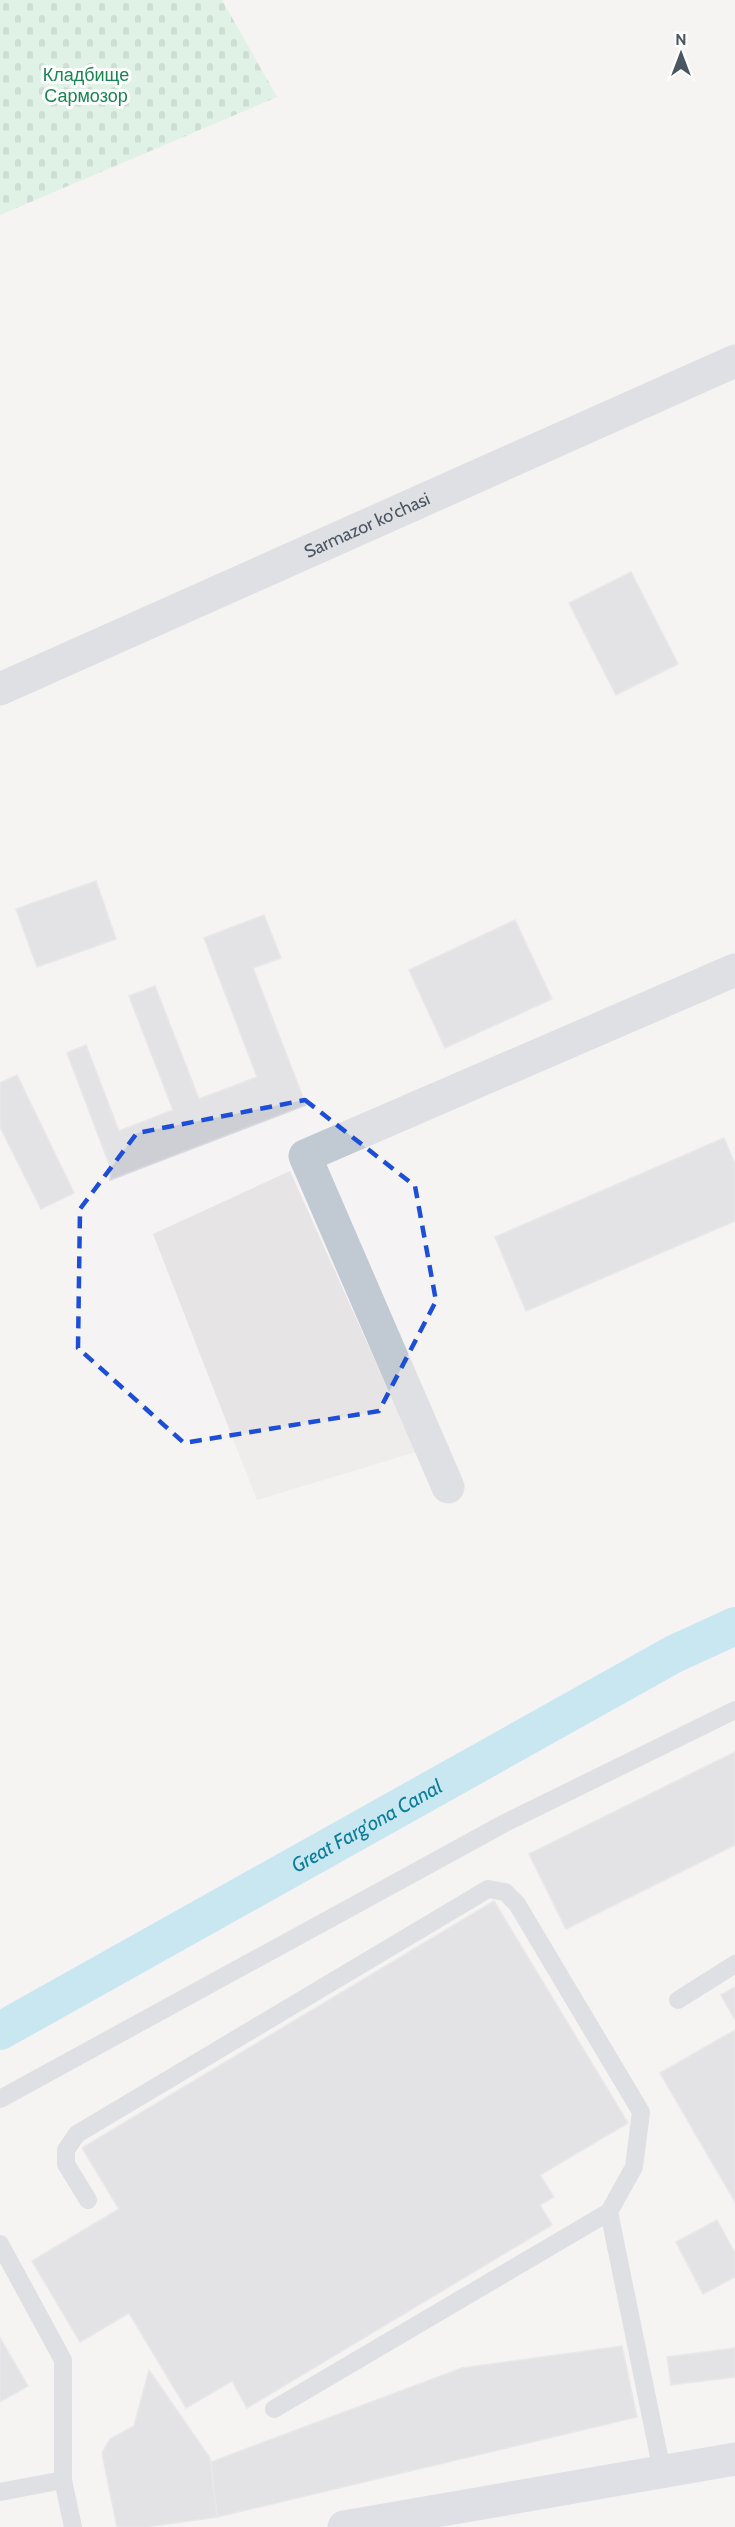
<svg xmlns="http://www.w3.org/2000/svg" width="735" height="2527" font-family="Cabin,sans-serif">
<defs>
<pattern id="cemetery-stones" width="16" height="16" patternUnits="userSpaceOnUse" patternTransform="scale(1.5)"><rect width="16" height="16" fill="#c3f1d5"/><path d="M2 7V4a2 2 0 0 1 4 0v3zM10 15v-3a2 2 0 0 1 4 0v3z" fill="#a0c6b0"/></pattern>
</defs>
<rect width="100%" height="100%" fill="#f5f3f3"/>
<path fill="#e6e4e5" d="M290,1171l126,281 -159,48 -104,-266z"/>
<path fill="url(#cemetery-stones)" d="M0,0h222l55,97 -277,118z"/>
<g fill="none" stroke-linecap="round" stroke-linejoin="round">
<path stroke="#90daee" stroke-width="38" id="s1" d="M0,2031l674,-377 61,-28"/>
</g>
<g fill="#cdcfd5" stroke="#d7d9de" stroke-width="1.5">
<path d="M631,572l47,92 -62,31 -47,-92z"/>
<path d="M96,881l20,58 -79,28 -21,-58z"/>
<path d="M264,915l17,43 -28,10 53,137 -196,75 1,-11 -44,-116 19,-8 33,86 54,-21 -44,-114 26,-10 44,113 58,-22 -53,-139z"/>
<path d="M515,920l37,79 -107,49 -36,-78z"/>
<path d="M17,1075l57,118 -33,16 -41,-82v-44z"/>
<path d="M724,1138l11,26v57l-209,90 -31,-74z"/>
<path d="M735,1752v93l-169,84 -37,-75z"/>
<path d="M494,1901l134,222 -88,52 14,22 -14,8 12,20 -305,183 -15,-27 -46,27 -57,-95 -49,29 -48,-81 87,-52 -37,-61z"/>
<path d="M735,1987v33l-14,-25z"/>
<path d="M735,2030v172l-75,-129z"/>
<path d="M717,2220l18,33v24l-32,17 -27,-52z"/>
<path d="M0,2338l28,48 -28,16z"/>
<path d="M622,2346l15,71 -420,100 -6,-55 251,-94z"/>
<path d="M735,2348v29l-64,8 -4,-28z"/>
<path d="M149,2370l61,88 7,59 -71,10h-29l-15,-74 8,-14 24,-13z"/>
</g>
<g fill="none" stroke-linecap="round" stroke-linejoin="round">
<g stroke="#c1cad2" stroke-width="18">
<path d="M678,2000l57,-36"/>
<path d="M0,2099l505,-276 230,-113"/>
<path d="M88,2200l-22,-36v-14l11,-16 411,-245 17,3 12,12 124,208 -7,55 -25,45"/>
<path d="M0,2244l63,116v120l10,47"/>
<path d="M274,2409l335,-197 53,259"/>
<path d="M0,2492l63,-12"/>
</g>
<g stroke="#c1cad2" stroke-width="33">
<path id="s2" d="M0,689l735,-328"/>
<path d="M448,1487l-143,-331 430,-186"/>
</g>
<path stroke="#c1cbd6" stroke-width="33" d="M344,2527l391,-68"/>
</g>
<path d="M0 0H735V2527H0ZM305,1100l110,86 21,115 -57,110 -195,32 -106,-95 2,-139 57,-76z" fill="#f5f3f3" fill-opacity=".55" fill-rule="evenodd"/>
<path fill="none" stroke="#1d4ed8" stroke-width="4.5" stroke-dasharray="12 8" stroke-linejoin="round" d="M305,1100l110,86 21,115 -57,110 -195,32 -106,-95 2,-139 57,-76z"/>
<g text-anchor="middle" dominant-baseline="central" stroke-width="6" stroke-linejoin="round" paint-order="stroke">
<g font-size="18" fill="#17864f" stroke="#fff">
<text x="86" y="75">Кладбище<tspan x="86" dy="21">Сармозор</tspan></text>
</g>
<g font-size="18" fill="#4a5661" stroke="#fff">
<text stroke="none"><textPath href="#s2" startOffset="402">Sarmazor ko'chasi</textPath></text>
</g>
<g font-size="20" font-style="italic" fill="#0c7c9b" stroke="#fff">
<text stroke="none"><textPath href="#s1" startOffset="420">Great Farg'ona Canal</textPath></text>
</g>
</g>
<g transform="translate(681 54)" stroke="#ffffff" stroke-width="4.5" paint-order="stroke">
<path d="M0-4.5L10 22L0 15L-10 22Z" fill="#4a5661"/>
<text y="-9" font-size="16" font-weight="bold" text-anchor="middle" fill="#4a5661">N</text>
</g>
</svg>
